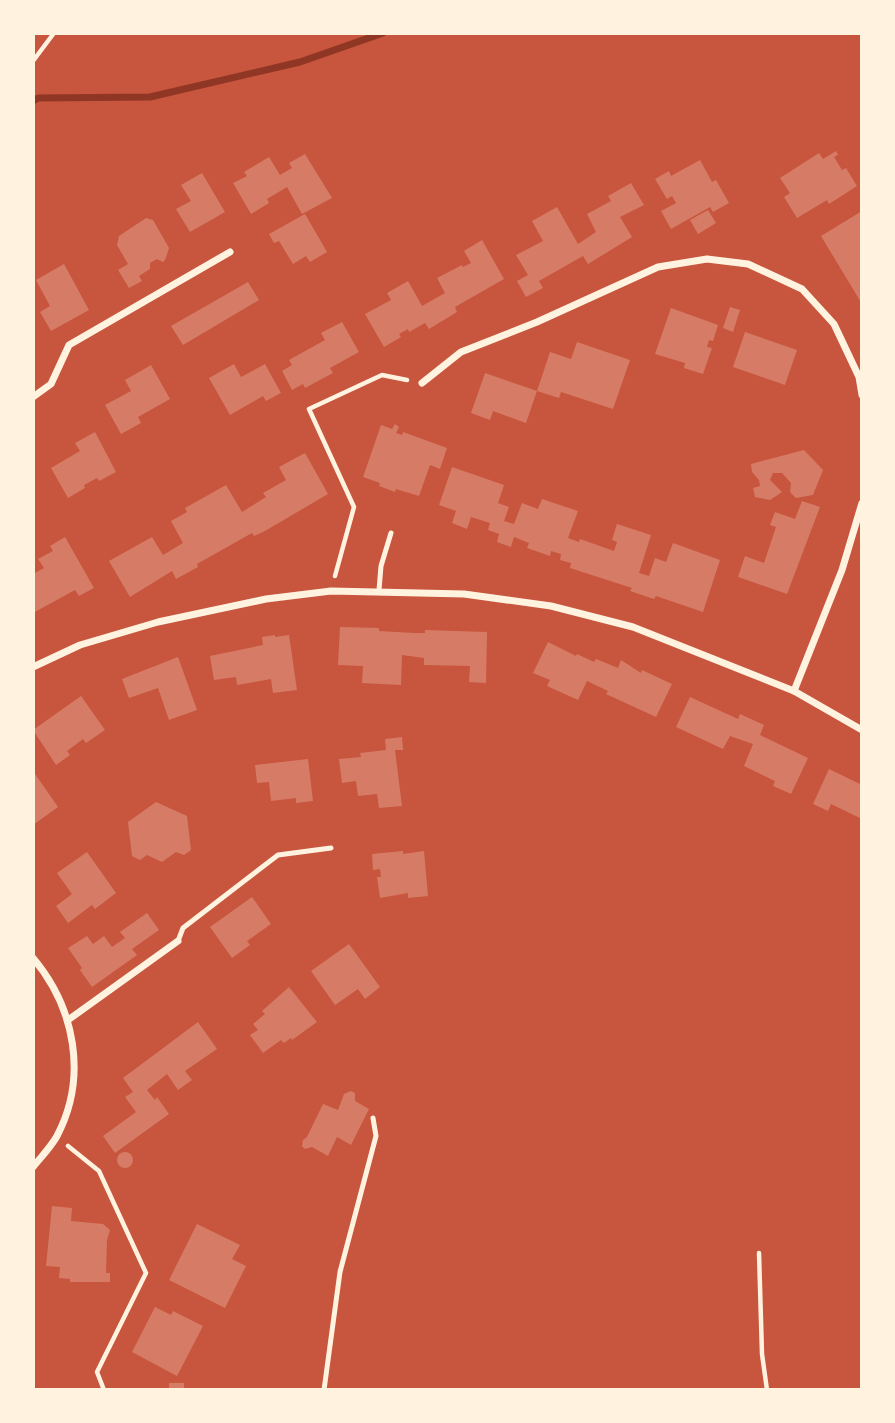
<svg xmlns="http://www.w3.org/2000/svg" width="895" height="1423" font-family="Raleway,sans-serif">
<rect width="100%" height="100%" fill="#c8553d"/>
<g fill="none" stroke-linecap="round" stroke-linejoin="round">
<path stroke="#8f3625" stroke-width="7" d="M33,101l5,-3 112,-1 150,-35 83,-29"/>
</g>
<g fill="#d67c66">
<path d="M836,151l2,4 -4,2 8,13 4,-2 11,18 -28,18 -2,-4 -30,18 -13,-21 6,-4 -10,-15 39,-25 4,6z"/>
<path d="M305,154l27,44 -30,16 -15,-27 -20,12 2,4 -18,11 -18,-31 14,-7 -3,-4 25,-15 11,18 12,-7 -3,-5z"/>
<path d="M700,160l12,22 4,-2 13,23 -16,9 -3,-5 -39,22 -10,-18 15,-8 -4,-7 -5,3 -12,-20 14,-8 2,5z"/>
<path d="M202,173l23,39 -35,20 -14,-23 15,-8 -10,-16z"/>
<path d="M631,183l13,22 -24,12 12,20 -44,27 -5,-8 -44,25 4,7 -17,9 -9,-16 11,-6 -12,-20 27,-14 -11,-20 25,-14 21,37 18,-12 -9,-18 24,-13 -3,-5z"/>
<path d="M708,210l8,13 -18,11 -8,-14z"/>
<path d="M862,211v93l-41,-68z"/>
<path d="M305,214l22,38 -17,10 -4,-6 -13,8 -14,-23 -5,2 -5,-9z"/>
<path d="M146,218l7,2 16,28 -4,12 -2,2 -6,-3 -7,4v6l-11,7 3,5 -13,7 -11,-18 10,-6 -11,-19 2,-9z"/>
<path d="M482,240l22,39 -49,28 2,5 -28,17 -4,-6 -16,9 -1,-3 -9,5 2,3 -17,10 -19,-33 26,-14 -4,-7 21,-12 14,25 23,-13 -8,-15 25,-13 1,2 8,-4 -7,-12z"/>
<path d="M64,264l25,46 -38,21 -11,-19 10,-6 -14,-26z"/>
<path d="M248,282l11,18 -76,45 -12,-19z"/>
<path d="M730,307l10,3 -7,22 -10,-4z"/>
<path d="M671,308l47,17 -5,16 -4,-1 -2,7 5,1 -9,26 -19,-6 1,-5 -30,-9z"/>
<path d="M342,322l17,30 -29,16 3,5 -28,15 -2,-4 -11,6 -10,-19 10,-6 -3,-5 36,-20 -4,-7z"/>
<path d="M745,332l52,18 -12,35 -52,-18z"/>
<path d="M577,342l53,18 -17,49 -52,-17 -2,6 -22,-7 13,-39 21,7z"/>
<path d="M234,364l7,13 24,-13 16,29 -15,8 -3,-5 -33,19 -21,-37z"/>
<path d="M151,365l19,34 -32,18 3,6 -20,11 -16,-29 26,-14 -6,-11z"/>
<path d="M485,373l52,18 -11,32 -33,-12 -3,9 -19,-7z"/>
<path d="M395,424l4,3 -3,6 6,2 1,-3 44,16 -7,21 -10,-4 -11,31 -23,-7 -1,3 -16,-6 1,-3 -17,-6 18,-52 11,4z"/>
<path d="M95,432l21,40 -17,9 -2,-3 -13,7 1,3 -17,10 -17,-30 29,-17 -5,-8z"/>
<path d="M804,450l19,20 -10,25 -17,3 -6,-6 1,-9 -9,-10h-9l-3,7 12,12 -12,8 -15,-3 -2,-9 7,-2 -1,-6 -7,-8 -1,-8z"/>
<path d="M305,453l23,41 -63,37 -11,5 -2,-3 -55,31 1,3 -22,12 -4,-8 -42,26 -21,-36 43,-24 11,18 20,-12 -12,-22 16,-9 -2,-4 41,-23 16,27 24,-15 -3,-4 23,-13 -7,-13z"/>
<path d="M452,467l52,18 -6,18 11,4 -5,14 10,3 8,-21 16,6 4,-10 36,12 -10,27 11,4 1,-3 34,12 3,-9 -5,-2 5,-16 34,11 -12,38 10,3 6,-18 11,4 7,-19 47,17 -17,52 -47,-16 -2,3 -24,-8 2,-3 -62,-20 1,-5 -11,-3 1,-6 -10,-3 -1,5 -23,-8 2,-5 -15,-6 -3,10 -14,-5 2,-8 -11,-4 2,-7 -19,-6 -4,12 -15,-6 4,-12 -17,-6z"/>
<path d="M802,501l18,6 -33,87 -49,-17 7,-21 19,7 12,-36 -6,-2 5,-13 20,7z"/>
<path d="M65,537l29,51 -15,8 -4,-6 -42,23v-39l11,-6 -6,-9 15,-8 -3,-5z"/>
<path d="M340,627l39,1v3l35,2h11v-3l62,2 -1,51 -17,-1 1,-16 -46,-1v-7l-22,-3 -1,30 -39,-2 1,-17 -25,-1z"/>
<path d="M275,635v2l14,-2 8,55 -24,3 -2,-14 -34,6 -1,-8 -22,3 -4,-24 53,-11 -1,-8z"/>
<path d="M548,642l28,14 1,-2 17,8 2,-3 22,9 3,-8 20,13 1,-3 30,14 -16,33 -50,-23 2,-3 -21,-10 -9,19 -31,-14 3,-6 -17,-7z"/>
<path d="M178,657l19,53 -28,10 -11,-32 -29,10 -7,-19z"/>
<path d="M81,696l24,34 -19,13 -3,-4 -16,12 3,4 -14,10 -23,-35z"/>
<path d="M690,697l48,22 2,-5 24,11 -4,10 48,23 -17,36 -18,-8 2,-5 -31,-15 9,-22 -23,-8 -7,13 -47,-22z"/>
<path d="M402,737l1,13h-8l7,56 -23,2 -2,-14 -19,2 -2,-15 -14,2 -3,-24 22,-2 -1,-4 26,-3 -1,-11z"/>
<path d="M308,759l5,42 -17,2v-5l-25,3 -2,-19 -12,1 -2,-18z"/>
<path d="M829,769l33,16v34l-31,-15 -3,7 -15,-7z"/>
<path d="M33,771l25,36 -25,18z"/>
<path d="M156,802l31,14 4,34 -7,5 -8,-3 -14,10 -15,-7 -7,5 -8,-4 -4,-34z"/>
<path d="M403,851v3l21,-3 4,45 -20,2v-5l-28,5 -3,-21h4l-1,-8 -7,1 -1,-16z"/>
<path d="M87,852l29,41 -21,16 -3,-4 -24,18 -12,-17 16,-12 -15,-21z"/>
<path d="M252,897l19,27 -24,17 3,4 -18,13 -22,-31z"/>
<path d="M147,913l12,17 -27,19 5,6 -45,32 -12,-17 2,-2 -14,-20 19,-12 6,8 11,-8 8,11 13,-9 -5,-6z"/>
<path d="M349,944l31,43 -15,12 -7,-10 -23,16 -24,-34z"/>
<path d="M289,987l28,35 -25,18 -1,-2 -7,5 -3,-3 -18,13 -13,-18 8,-5 -5,-6 12,-10 -3,-3z"/>
<path d="M198,1022l19,27 -32,22 7,9 -14,10 -11,-16 -20,16 8,10 2,-3 12,17 -54,39 -12,-17 33,-24 -11,-15 8,-5 -10,-14z"/>
<path d="M351,1091l4,2v8l14,8 -18,36 -14,-8 -9,19 -16,-9 -7,2 -3,-3 1,-6 4,-3 16,-33 15,6 6,-16z"/>
<circle cx="125" cy="1160" r="8"/>
<path d="M52,1206l20,2 -1,13 32,3 7,6 -3,10 -1,33h4v9h-40v-3l-11,-1 1,-11 -14,-1z"/>
<path d="M197,1224l43,21 -8,14 14,7 -21,42 -56,-28z"/>
<path d="M155,1307l16,8 2,-4 30,15 -26,50 -45,-24z"/>
<rect x="169" y="1383" width="15" height="7"/>
</g>
<g fill="none" stroke-linecap="round" stroke-linejoin="round">
<g stroke="#fff3e0" stroke-width="4.5">
<path d="M33,61l21,-28"/>
<path d="M335,576l19,-69 -45,-98 73,-34 25,5"/>
<path d="M68,1146l31,25 47,102 -49,99 7,18"/>
<path d="M759,1253l3,101 5,36"/>
</g>
<g stroke="#fff3e0" stroke-width="5">
<path d="M379,590l2,-24 10,-33"/>
<path d="M178,941l5,-13 95,-73 53,-7"/>
<path d="M324,1390l16,-118 36,-136 -3,-18"/>
</g>
<g stroke="#fff3e0" stroke-width="7">
<path d="M422,383l39,-31 76,-30 121,-55 49,-8 41,5 54,25 32,35 25,53 3,18"/>
<path d="M33,397l18,-13 18,-39 161,-93"/>
<path d="M33,667l47,-22 78,-23 108,-23 65,-8 133,3 87,12 82,21 161,64 68,39"/>
<path d="M794,691l48,-121 20,-67"/>
<path d="M33,958c42,50 55,119 24,178 -6,11 -16,21 -24,31"/>
<path d="M68,1020l110,-79"/>
</g>
</g>
<rect width="895" height="1423" fill="none" stroke="#fff3e0" stroke-width="70"/>
</svg>
